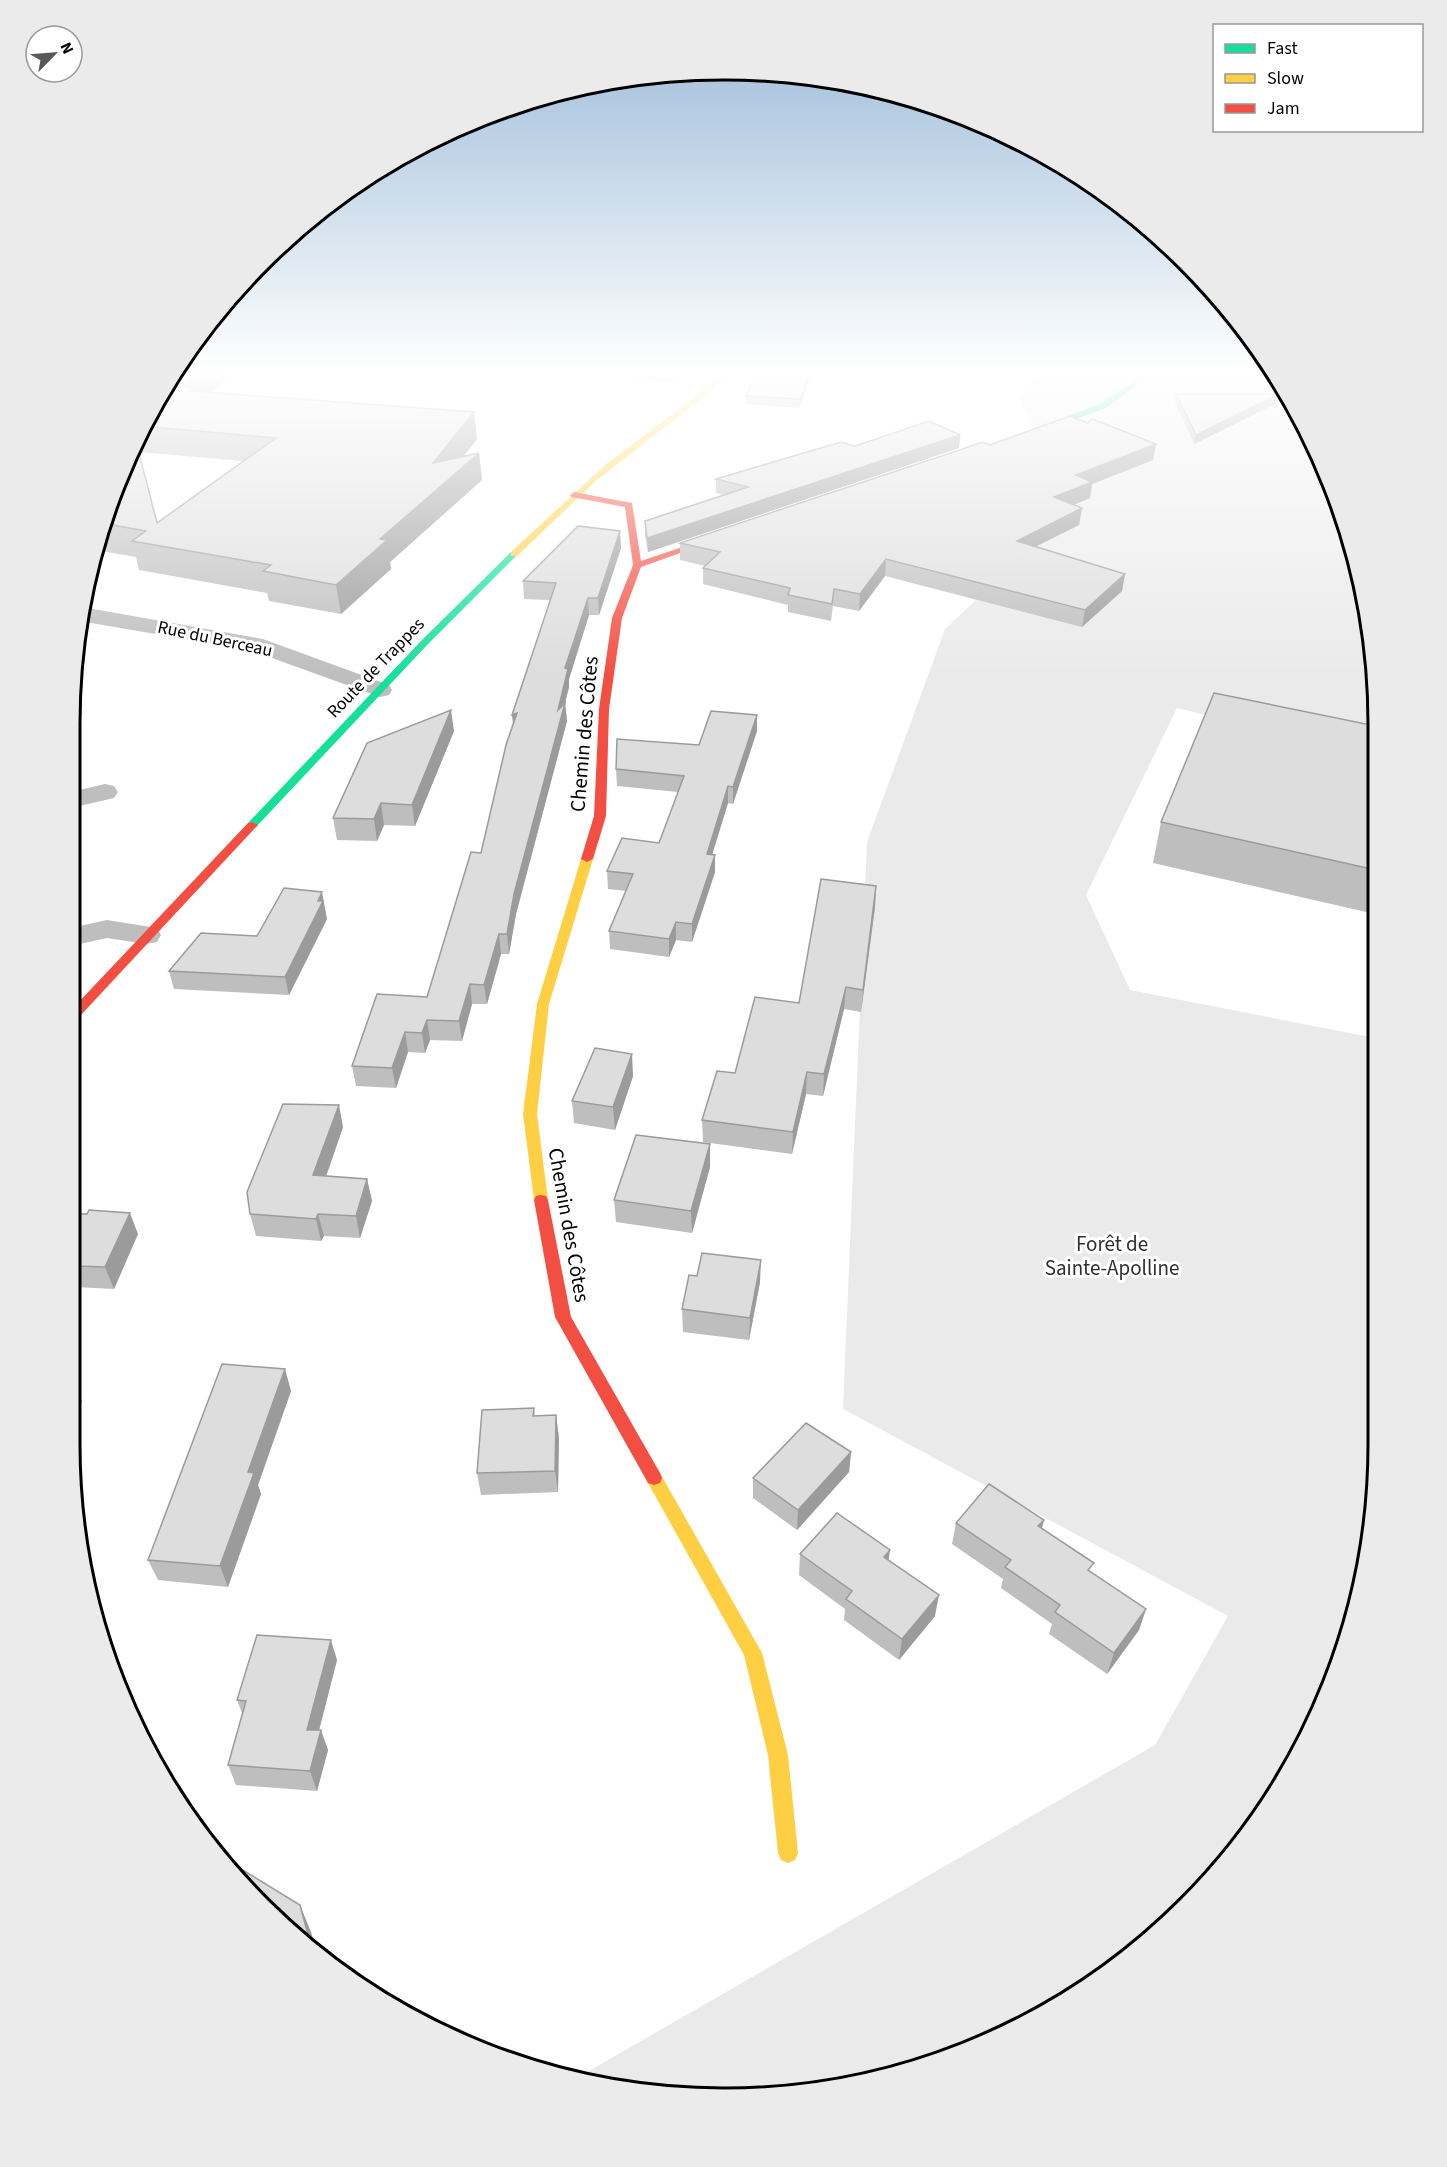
<svg xmlns="http://www.w3.org/2000/svg" width="1447" height="2167" font-family="'Source Sans 3',sans-serif">
<rect width="100%" height="100%" fill="#fff"/>
<path fill="#eaeaea" d="M1041,373h231l39,61 45,120 21,127 -1,75 -199,-48 -91,187 44,95 245,48 -3,491 -29,125 -32,79 -96,142 -93,88 -72,47 -76,38 -122,37 -172,12 -85,-12 -20,-6 580,-334 73,-129 -385,-207 24,-567 78,-213 127,-119 -53,-111z"/>
<g fill="none" stroke-linecap="round" stroke-linejoin="round">
<g fill="#bebebe" fill-rule="evenodd">
<path d="M82,607l181,32 126,46 3,5 -3,5 -9,2 -130,-47 -171,-29z"/>
<path d="M105,784l9,2 4,6 -4,6 -39,9v-16z"/>
<path d="M107,920l50,8 4,7 -4,7 -11,2 -39,-6 -32,7v-18z"/>
</g>
<g fill="#16e098" fill-rule="evenodd">
<path d="M1146,373h8l-48,35 -71,26 -7,-2 72,-28z"/>
<path d="M511,552l7,2 -90,90 -172,183h-8v-4l174,-183z"/>
</g>
<g fill="#ffcf43" fill-rule="evenodd">
<path d="M722,373h8l-26,24 -107,83 -80,76h-6v-4l94,-87 81,-61z"/>
<path d="M587,856l6,3 -44,145 -12,110 11,86 -2,4h-10l-2,-4 -11,-86 14,-110 44,-145z"/>
<path d="M654,1471l6,2 102,180 26,102 10,98 -3,7 -7,3 -7,-3 -3,-7 -10,-98 -24,-100 -96,-172 -2,-5 2,-5z"/>
</g>
<g fill="#f24e42" fill-rule="evenodd">
<path d="M574,492l58,11 9,58 77,-26 7,2 -84,30 -19,51 -13,91 -3,107 -13,43 -6,3 -6,-3 13,-43 5,-107 13,-91 21,-53 -8,-58 -54,-10 -1,-2z"/>
<path d="M252,822l6,3 -2,2 -176,189 -5,1v-11l173,-183z"/>
<path d="M541,1195l5,1 2,4 23,117 89,156 2,5 -2,5 -6,2 -6,-2 -93,-166 -21,-117 2,-4z"/>
</g>
</g>
<g fill="#bebebe" fill-rule="evenodd">
<path d="M178,373h49l1,5 -17,15 266,46 -14,17 16,-3 3,27 -92,82 1,7 -50,45 -72,-13 -2,-8 -128,-23 -3,-13 -41,-7 9,-37 32,-79zM139,452l104,9 -86,62z"/>
<path d="M620,373h62l-12,9 -49,-6z"/>
<path d="M756,373h56l-13,35 -53,-4v-8z"/>
<path d="M1176,394h103l-2,9 -83,41 -19,-42z"/>
<path d="M1088,423l68,21 -3,16 -61,24 -2,14 -17,7 9,3 -3,17 -43,21 89,28 -3,17 -40,36 -197,-51 -26,35 -26,-5 -2,15 -43,-9v-7l-85,-21v-16l2,-2 -25,-6v-17l310,-98z"/>
<path d="M960,435l-1,13 -311,104 -3,-17v-14l79,-26 -8,-2v-14l139,-33z"/>
<path d="M620,531l1,17 -22,67h-10l-20,64v8l-4,16 2,18 -51,193 -7,40h-8l-14,50h-15l-10,37 -32,-1 -5,13 -17,-1 -12,36 -40,-2 -4,-20 75,-69 54,-144 32,-128 37,-125 -26,-1 -1,-18z"/>
<path d="M1376,726l-1,188 -222,-51 8,-41z"/>
<path d="M454,731l-39,95 -31,-1 -7,16 -40,-1 -4,-22z"/>
<path d="M757,731l-24,73 -5,-1 -16,52h3v17l-23,70 -16,-2 -7,17 -59,-8 -1,-18 17,-40 -18,-2 -1,-18 52,-28 19,-51 -61,-6 -1,-17 83,-24z"/>
<path d="M876,886l-1,21 -14,105 -17,-3 -21,87 -17,-2 -14,60 -89,-12 -1,-22 33,-47 64,-70z"/>
<path d="M326,910l-1,1 2,8 -38,76 -115,-6 -5,-18z"/>
<path d="M633,1076l-18,54 -41,-7 -2,-22z"/>
<path d="M343,1127l-17,49 41,3 5,22 -12,37 -36,-2 -3,5 -65,-5 -6,-22z"/>
<path d="M710,1144v23l-18,66 -76,-11 -2,-22z"/>
<path d="M75,1214l63,20 -24,55 -39,-2z"/>
<path d="M760,1282l-11,58 -66,-8 -1,-23z"/>
<path d="M291,1391l-33,94 3,9 -33,93 -70,-7 -10,-20z"/>
<path d="M534,1408l1,8 21,-1 3,23 -1,54 -77,3 -4,-22z"/>
<path d="M851,1452l-2,20 -52,58 -44,-32v-20z"/>
<path d="M956,1523l86,6 49,43 55,37 -7,21 -32,44 -58,-40 3,-10 -51,-36 2,-9 -51,-35z"/>
<path d="M800,1554l89,6 46,56 -36,44 -55,-40 1,-11 -46,-34z"/>
<path d="M337,1660l-18,70 9,20 -11,41 -81,-6 -8,-20 14,-52 -5,-13z"/>
</g>
<g fill="#9b9b9b">
<path d="M198,373h29l1,5 -30,26 -17,-17z"/>
<path d="M670,373h12l-12,9z"/>
<path d="M809,373h3l-13,35 1,-9z"/>
<path d="M1279,394l-2,9 -83,41 2,-9z"/>
<path d="M474,412l3,27 -38,48 40,-34 3,27 -92,82 1,7 -50,45 -5,-29 44,-46 53,-76z"/>
<path d="M960,435l-1,13 -311,104 -1,-14z"/>
<path d="M1156,444l-3,16 -61,24 -2,14 -38,16 2,-17 22,-22z"/>
<path d="M1082,508l-3,17 -64,32 2,-16z"/>
<path d="M620,531l1,17 -22,67 -1,-17z"/>
<path d="M886,559l-1,17 -26,35 1,-17z"/>
<path d="M1125,574l-3,17 -40,36 3,-17z"/>
<path d="M588,598l1,17 -20,64v8l-4,16 2,18 -51,193 -7,40 -2,-20 7,-40 44,-184 7,-42z"/>
<path d="M451,710l3,21 -39,95 -3,-21z"/>
<path d="M517,713l-3,20 -2,-18z"/>
<path d="M757,715v16l-24,73v-17z"/>
<path d="M728,786v17l-21,68v-17z"/>
<path d="M381,803l3,22 -7,16 -3,-22z"/>
<path d="M715,855v17l-23,70v-18z"/>
<path d="M876,886l-1,21 -14,105 2,-22z"/>
<path d="M75,887l6,21 -6,1z"/>
<path d="M322,892l5,27 -38,76 -4,-18z"/>
<path d="M676,922v18l-7,17v-18z"/>
<path d="M499,934l2,20 -14,50 -3,-19z"/>
<path d="M470,984l2,20 -10,37 -3,-20z"/>
<path d="M846,987l-2,22 -21,87 1,-22z"/>
<path d="M427,1020l3,20 -5,13 -3,-20z"/>
<path d="M405,1032l3,20 -12,36 -4,-20z"/>
<path d="M632,1054l1,22 -18,54 -2,-23z"/>
<path d="M807,1072l-1,22 -14,60 1,-22z"/>
<path d="M339,1105l4,22 -24,70 -6,-22z"/>
<path d="M710,1144v23l-18,66 -1,-22z"/>
<path d="M367,1179l5,22 -12,37 -4,-22z"/>
<path d="M130,1213l8,21 -24,55 -9,-22z"/>
<path d="M318,1214l6,22 -3,5 -5,-22z"/>
<path d="M761,1260l-1,22 -11,58 1,-22z"/>
<path d="M285,1369l6,22 -33,94 3,9 -33,93 -8,-21 28,-94z"/>
<path d="M75,1383l7,18 -7,17z"/>
<path d="M556,1415l3,23 -1,54 -3,-21z"/>
<path d="M851,1452l-2,20 -52,58 1,-20z"/>
<path d="M1044,1520l-5,21 -1,-15z"/>
<path d="M890,1550l-3,21 -3,-14z"/>
<path d="M939,1595l-4,21 -36,44 3,-21z"/>
<path d="M1146,1609l-7,21 -32,44 7,-21z"/>
<path d="M331,1640l6,20 -23,90 -7,-20z"/>
<path d="M321,1730l7,20 -11,41 -7,-20z"/>
<path d="M300,1905l11,27 7,24 -6,-6z"/>
</g>
<g fill="#ddd" stroke="#9b9b9b" stroke-width="1.5">
<path d="M178,373h20l-17,14 14,1 -4,3 283,21 -41,51 46,-10 -99,86 7,1 -51,45 -73,-14 8,-6 -139,-24 14,-10 -45,-8 3,-10 31,-76 22,86 119,-85 -134,-12z"/>
<path d="M756,373h53l-9,26 -54,-3z"/>
<path d="M1176,394h103l-83,41z"/>
<path d="M1070,416l18,7 4,-4 64,25 -80,31 16,7 -38,15 28,11 -65,33 108,33 -40,36 -199,-51 -26,35 -26,-5 -2,15 -44,-9 2,-7 -87,-20 17,-16 -40,-9 303,-101 7,3z"/>
<path d="M929,421l31,14 -313,103 -2,-17 103,-34 -32,-8 125,-37 14,4z"/>
<path d="M578,526l42,5 -22,67h-10l-23,70 3,1 -10,41 7,-7 -51,191 -7,40h-8l-15,51 -14,-1 -11,37 -32,-1 -5,13 -17,-1 -13,36 -40,-2 25,-72 50,3 44,-145 10,1 25,-108 11,-32 -5,2 44,-132 -33,-2z"/>
<path d="M1214,693l162,33v144l-215,-48z"/>
<path d="M451,710l-39,95 -31,-2 -7,16 -41,-1 34,-75z"/>
<path d="M711,711l46,4 -24,72 -5,-1 -21,68 8,1 -23,69 -16,-2 -7,17 -60,-8 24,-57 -26,-3 15,-33 37,5 25,-67 -68,-7 1,-30 82,6z"/>
<path d="M821,879l55,7 -13,104 -17,-3 -22,87 -17,-2 -14,60 -91,-12 15,-49 18,2 20,-76 44,6z"/>
<path d="M284,888l38,4 -4,9h5l-38,76 -116,-6 32,-38 56,3z"/>
<path d="M595,1048l37,6 -19,53 -41,-6z"/>
<path d="M283,1104l56,1 -26,70 54,4 -11,37 -38,-2 -2,5 -66,-5 -3,-22z"/>
<path d="M636,1135l74,9 -19,67 -77,-11z"/>
<path d="M89,1210l41,3 -25,54 -30,-1v-52h12z"/>
<path d="M702,1253l59,7 -11,58 -68,-9 7,-34 8,1z"/>
<path d="M222,1364l63,5 -37,103 6,1 -34,93 -72,-6z"/>
<path d="M534,1408l-1,8 23,-1 -1,56 -78,2 5,-63z"/>
<path d="M806,1423l45,29 -53,58 -45,-32z"/>
<path d="M989,1484l55,36 -6,6 56,37 -6,7 58,39 -32,44 -59,-41 5,-7 -55,-38 6,-7 -55,-37z"/>
<path d="M837,1513l53,37 -6,7 55,38 -37,44 -56,-40 6,-8 -52,-37z"/>
<path d="M257,1635l74,5 -24,90h14l-11,41 -82,-6 18,-64 -9,-1z"/>
<path d="M223,1864h10l67,41 12,45 -80,-75z"/>
</g>
<linearGradient id="sky" x2="0" y2="1"><stop stop-color="#96b7d6"/><stop offset="0.55" stop-color="#fff"/><stop offset="1" stop-color="#fff" stop-opacity="0"/></linearGradient>
<rect width="1447" height="676" fill="url(#sky)"/>
<g text-anchor="middle" dominant-baseline="central" stroke-width="6" stroke-linejoin="round" paint-order="stroke">
<g font-size="18" fill="#000" stroke="#fff">
<text transform="translate(215 639) rotate(12)">Rue du Berceau</text>
<text transform="translate(376 668) rotate(-46)">Route de Trappes</text>
</g>
<g font-size="21" fill="#000" stroke="#fff">
<text transform="translate(584 734) rotate(-85)">Chemin des Côtes</text>
<text transform="translate(569 1225) rotate(80)">Chemin des Côtes</text>
</g>
<g font-size="21" fill="#303030" stroke="#fff">
<text x="1112" y="1244">Forêt de<tspan x="1112" dy="24">Sainte-Apolline</tspan></text>
</g>
</g>
<path d="M0 0H1447V2167H0ZM724 80H724A644 644 0 0 1 1368 724V1444A644 644 0 0 1 724 2088H724A644 644 0 0 1 80 1444V724A644 644 0 0 1 724 80Z" fill="#ebebeb" fill-rule="evenodd"/>
<path fill="none" stroke="#000" stroke-width="3" d="M724 80H724A644 644 0 0 1 1368 724V1444A644 644 0 0 1 724 2088H724A644 644 0 0 1 80 1444V724A644 644 0 0 1 724 80Z"/>
<rect x="1213" y="24" width="210" height="108" fill="#ffffff" stroke="#999999" stroke-width="1.5"/>
<rect x="1225" y="44" width="30" height="9" fill="#16e098" stroke="#999999" stroke-width="1.5"/>
<text x="1267" y="54" font-size="18" fill="#000000">Fast</text>
<rect x="1225" y="74" width="30" height="9" fill="#ffcf43" stroke="#999999" stroke-width="1.5"/>
<text x="1267" y="84" font-size="18" fill="#000000">Slow</text>
<rect x="1225" y="104" width="30" height="9" fill="#f24e42" stroke="#999999" stroke-width="1.5"/>
<text x="1267" y="114" font-size="18" fill="#000000">Jam</text>
<g transform="translate(54 54) rotate(65)"><circle r="28" fill="#ffffff" stroke="#999999" stroke-width="1.5"/>
<path d="M0-4.5L10 22L0 15L-10 22Z" fill="#595959"/>
<text y="-9" font-size="16" font-weight="bold" text-anchor="middle" fill="#000000">N</text>
</g>
</svg>
